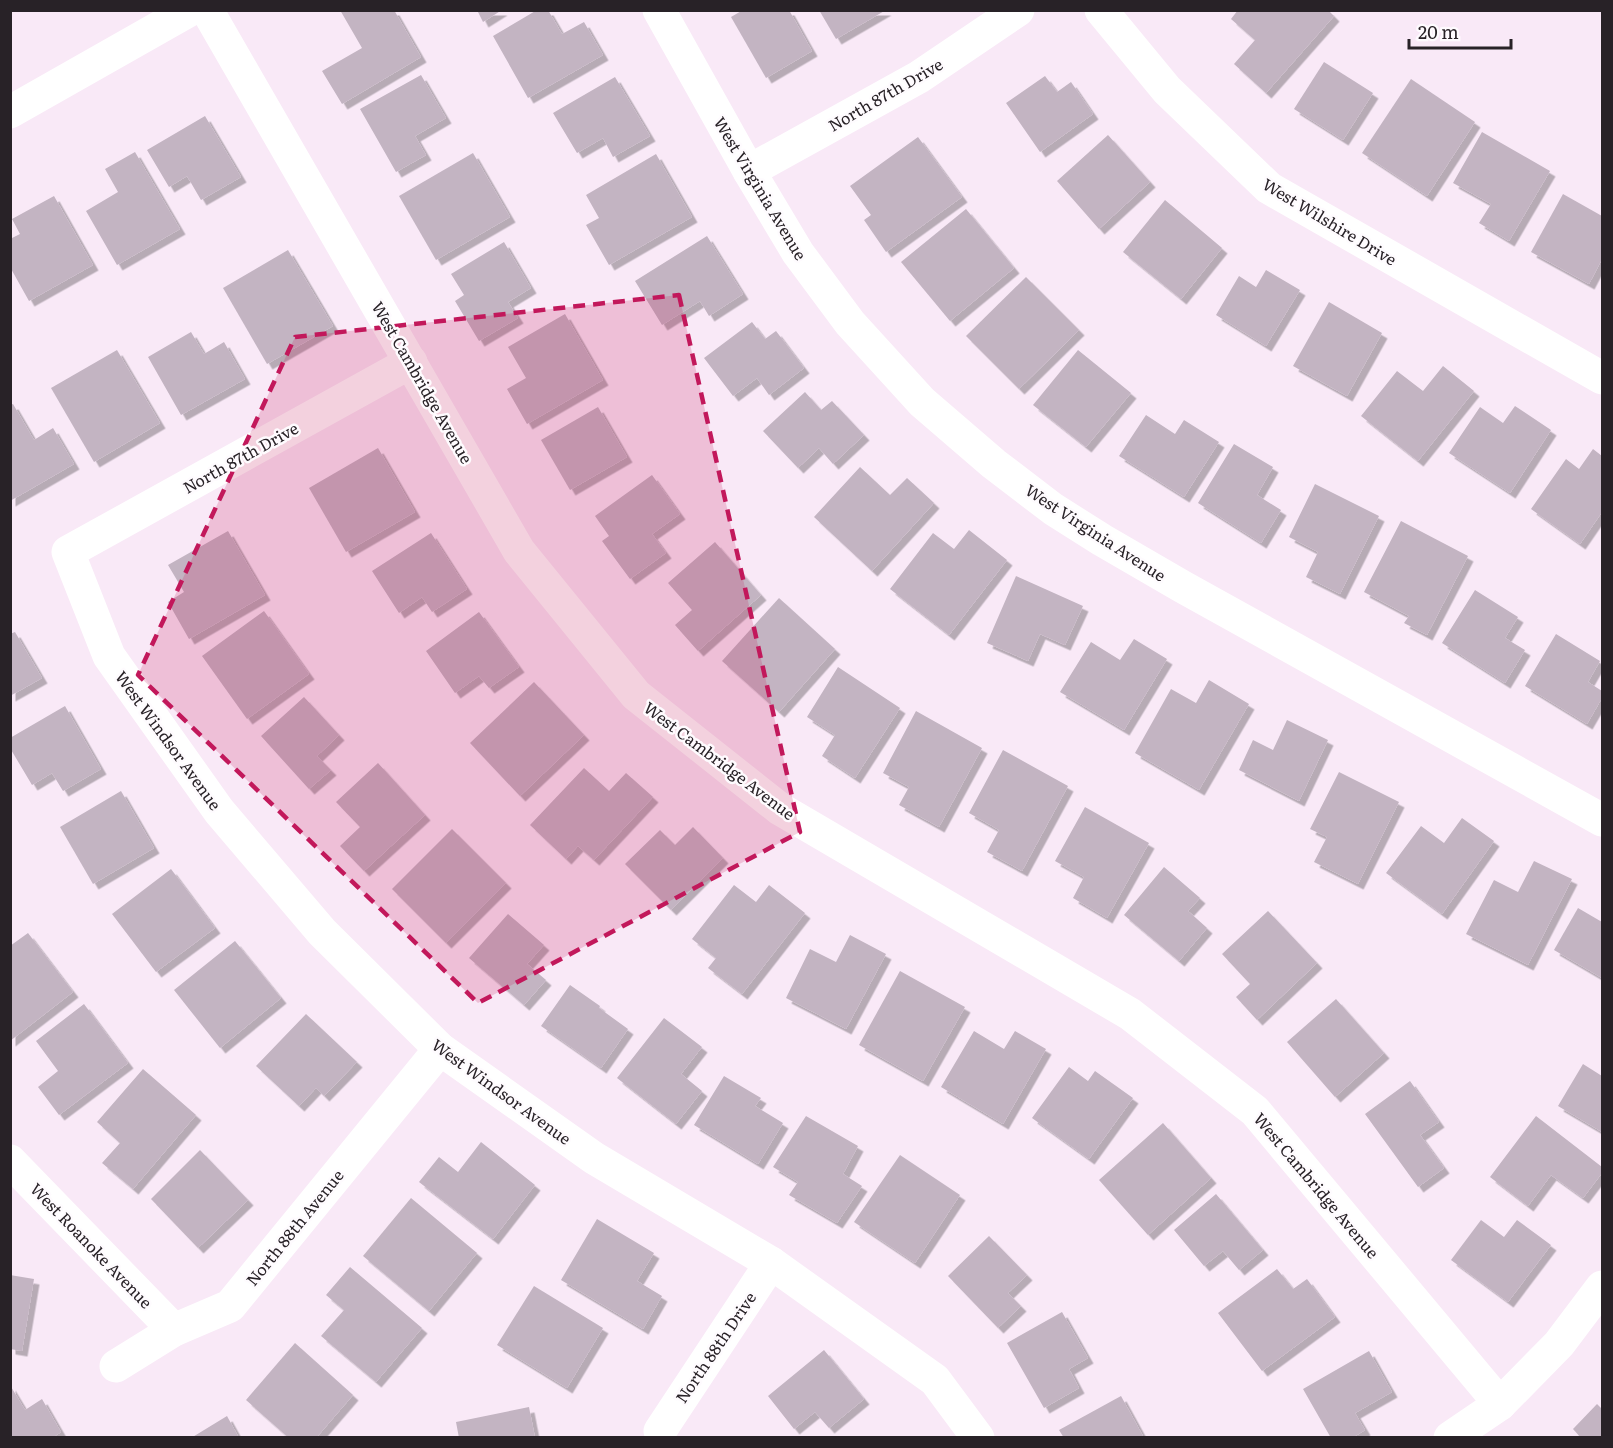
<svg xmlns="http://www.w3.org/2000/svg" width="1613" height="1448" font-family="Literata,serif">
<defs>
<filter id="shadow"><feDropShadow dx="5.5" dy="5.5" stdDeviation="0" flood-color="#0004"/></filter>
</defs>
<rect width="100%" height="100%" fill="#f9e9f7"/>
<g fill="#c3b4c2" filter="url(#shadow)">
<path d="M340,10h54l27,47 -79,47 -20,-33 40,-23z"/>
<path d="M477,10h25l-19,12z"/>
<path d="M537,10h11l14,24 22,-12 19,33 -75,43 -35,-62z"/>
<path d="M743,10h46l23,41 -46,27 -35,-61z"/>
<path d="M819,10h67l-50,29z"/>
<path d="M1238,10h90l6,6 -68,77 -32,-29 21,-24 -24,-21z"/>
<path d="M1324,62l49,31 -30,47 -49,-31z"/>
<path d="M421,75l25,43 -31,18 11,19 -30,17 -36,-63z"/>
<path d="M1045,76l12,16 14,-10 22,32 -53,38 -34,-49z"/>
<path d="M615,77l35,59 -37,21 -10,-19 -26,15 -24,-40z"/>
<path d="M1411,79l64,43 -48,74 -65,-43z"/>
<path d="M205,116l36,61 -40,23 -14,-24 -18,11 -22,-37z"/>
<path d="M1482,132l68,39 -41,70 -30,-18 12,-19 -38,-21z"/>
<path d="M1108,135l42,47 -51,47 -42,-48z"/>
<path d="M918,137l44,60 -76,55 -22,-32 7,-5 -21,-29z"/>
<path d="M135,152l45,77 -63,36 -31,-54 32,-19 -13,-23z"/>
<path d="M473,153l37,64 -74,43 -37,-64z"/>
<path d="M656,154l36,63 -83,48 -23,-40 13,-7 -13,-23z"/>
<path d="M1563,194l39,22v43l-13,25 -58,-32z"/>
<path d="M54,196l39,69 -64,36 -19,-34v-28l10,-5 -8,-15z"/>
<path d="M1165,200l57,48 -41,51 -58,-47z"/>
<path d="M966,209l48,59 -64,53 -49,-59z"/>
<path d="M707,236l36,58 -34,22 -9,-15 -38,24 -27,-44z"/>
<path d="M504,242l27,46 -23,14 10,16 -39,23 -24,-40 9,-6 -13,-21z"/>
<path d="M288,250l45,76 -66,38 -44,-76z"/>
<path d="M1266,270l34,20 -34,56 -50,-31 23,-39 17,11z"/>
<path d="M1026,277l53,53 -60,59 -53,-53z"/>
<path d="M1329,302l53,31 -35,63 -54,-30z"/>
<path d="M565,314l38,66 -76,44 -20,-35 19,-11 -18,-31z"/>
<path d="M752,322l13,17 11,-8 28,37 -35,27 -12,-17 -24,18 -29,-38z"/>
<path d="M191,332l13,22 20,-12 21,37 -64,36 -33,-58z"/>
<path d="M117,350l43,73 -66,39 -43,-74z"/>
<path d="M1078,350l53,43 -45,54 -53,-42z"/>
<path d="M1443,366l31,25 -56,70 -57,-45 36,-45 26,20z"/>
<path d="M805,392l16,18 11,-9 32,34 -31,29 -14,-16 -21,20 -35,-37z"/>
<path d="M13,404l21,36 19,-12 21,36 -64,37v-96z"/>
<path d="M1515,406l36,24 -41,63 -61,-40 31,-46 23,16z"/>
<path d="M598,407l29,50 -57,33 -29,-50z"/>
<path d="M1146,415l29,19 9,-14 35,22 -35,55 -65,-41z"/>
<path d="M1234,444l39,23 -16,28 24,15 -20,33 -63,-40z"/>
<path d="M378,448l37,64 -69,40 -37,-64z"/>
<path d="M1593,449l9,7v56l-22,32 -49,-35 35,-50 13,10z"/>
<path d="M860,467l30,28 17,-17 27,25 -62,68 -58,-54z"/>
<path d="M652,475l28,39 -28,20 14,19 -36,26 -28,-38 7,-5 -14,-20z"/>
<path d="M1315,484l64,32 -39,78 -34,-17 12,-25 -29,-15z"/>
<path d="M1401,521l67,35 -41,79 -23,-12 5,-7 -45,-24z"/>
<path d="M969,530l38,30 -58,75 -59,-46 43,-56 21,16z"/>
<path d="M228,531l37,64 -76,44 -21,-37 16,-10 -16,-27z"/>
<path d="M431,533l36,56 -35,23 -10,-15 -23,16 -27,-42z"/>
<path d="M715,542l46,53 -63,56 -23,-26 17,-15 -24,-27z"/>
<path d="M1016,576l67,30 -18,39 -25,-11 -12,27 -41,-18z"/>
<path d="M1475,590l43,27 -13,21 20,12 -20,33 -63,-40z"/>
<path d="M779,598l56,51 -56,63 -57,-51z"/>
<path d="M264,611l45,63 -62,45 -45,-63z"/>
<path d="M479,612l40,55 -30,21 -10,-12 -24,17 -29,-42z"/>
<path d="M15,632l27,46 -32,18v-62z"/>
<path d="M1556,634l44,27 -12,21 14,9v7l-15,26 -62,-38z"/>
<path d="M1134,639l33,20 -43,71 -64,-38 31,-50 29,18z"/>
<path d="M838,667l62,41 -45,70 -33,-22 13,-21 -28,-18z"/>
<path d="M1209,680l40,24 -50,86 -64,-37 36,-64 25,14z"/>
<path d="M534,682l50,53 -64,61 -50,-53z"/>
<path d="M304,697l35,38 -22,21 14,14 -22,19 -48,-53z"/>
<path d="M65,706l36,63 -38,22 -11,-18 -20,12 -22,-37v-10z"/>
<path d="M916,711l66,37 -43,79 -40,-22 10,-18 -26,-14z"/>
<path d="M1287,720l41,20 -29,61 -60,-31 14,-30 20,10z"/>
<path d="M1003,750l65,36 -46,85 -35,-19 12,-22 -30,-17z"/>
<path d="M378,763l47,52 -61,56 -24,-25 20,-19 -24,-25z"/>
<path d="M584,768l25,23 17,-18 27,24 -59,63 -16,-14 -12,13 -36,-34z"/>
<path d="M1339,772l60,30 -41,82 -44,-22 13,-25 -17,-8z"/>
<path d="M121,791l33,57 -61,36 -33,-57z"/>
<path d="M1085,807l64,36 -42,75 -34,-20 11,-21 -29,-16z"/>
<path d="M1462,818l32,23 -52,73 -56,-41 35,-47 23,17z"/>
<path d="M693,827l30,31 -52,52 -46,-46 35,-34 15,15z"/>
<path d="M452,829l54,54 -60,60 -54,-54z"/>
<path d="M1534,861l38,18 -44,86 -62,-31 28,-54 24,12z"/>
<path d="M1164,867l36,31 -12,13 19,17 -28,33 -55,-46z"/>
<path d="M171,869l44,59 -59,44 -44,-58z"/>
<path d="M734,885l22,17 13,-17 36,28 -63,81 -34,-26 8,-10 -24,-19z"/>
<path d="M1578,908l24,14v56l-48,-28z"/>
<path d="M1268,911l49,52 -60,57 -21,-23 14,-13 -28,-30z"/>
<path d="M508,914l36,31 -17,19 19,16 -22,25 -55,-47z"/>
<path d="M28,933l45,59 -63,49v-95z"/>
<path d="M850,935l36,19 -40,75 -60,-31 24,-49 26,13z"/>
<path d="M235,941l46,57 -61,50 -46,-58z"/>
<path d="M900,971l65,36 -42,74 -64,-36z"/>
<path d="M570,985l30,21 -1,2 29,21 -27,39 -60,-42z"/>
<path d="M1336,999l48,54 -49,44 -48,-55z"/>
<path d="M84,1004l44,59 -69,52 -21,-28 20,-16 -22,-30z"/>
<path d="M306,1014l51,48 -33,34 -8,-8 -17,18 -43,-40z"/>
<path d="M664,1018l38,29 -21,27 21,17 -26,33 -59,-46z"/>
<path d="M974,1031l30,18 11,-18 31,18 -43,75 -62,-37z"/>
<path d="M1583,1064l19,12v56l-44,-26z"/>
<path d="M1069,1067l19,14 7,-10 38,27 -44,61 -57,-41z"/>
<path d="M143,1069l53,46 -63,74 -31,-26 18,-20 -23,-21z"/>
<path d="M724,1076l37,22 -6,8 28,17 -25,41 -64,-39z"/>
<path d="M1410,1081l29,41 -19,13 24,33 -26,19 -53,-73z"/>
<path d="M806,1116l52,30 -15,28 19,12 -25,37 -48,-28 9,-13 -25,-15z"/>
<path d="M1536,1116l66,51v6l-19,25 -32,-23 -23,31 -38,-29z"/>
<path d="M1163,1123l48,55 -63,57 -49,-55z"/>
<path d="M481,1142l54,43 -42,54 -74,-57 20,-25 19,15z"/>
<path d="M200,1150l48,50 -50,48 -47,-49z"/>
<path d="M900,1155l60,40 -45,68 -61,-41z"/>
<path d="M1216,1194l47,56 -24,20 -16,-19 -19,15 -30,-36z"/>
<path d="M411,1198l66,55 -48,58 -66,-55z"/>
<path d="M597,1219l57,34 -17,28 25,15 -19,33 -82,-49z"/>
<path d="M1481,1220l23,17 13,-17 34,25 -43,57 -57,-42z"/>
<path d="M989,1236l38,39 -19,18 13,13 -23,22 -50,-52z"/>
<path d="M350,1267l72,61 -46,54 -55,-46 23,-26 -18,-15z"/>
<path d="M1277,1269l16,20 14,-10 28,38 -73,54 -44,-58z"/>
<path d="M10,1275l24,4 -12,72 -12,-2z"/>
<path d="M534,1286l69,42 -36,60 -70,-43z"/>
<path d="M1062,1312l26,46 -19,11 10,19 -35,20 -37,-65z"/>
<path d="M295,1343l58,52 -37,43h-27l-43,-38z"/>
<path d="M824,1350l40,49 -35,29 -14,-16 -21,17 -26,-33z"/>
<path d="M1369,1351l23,41 -37,21 10,17 -13,8h-21l-28,-49z"/>
<path d="M10,1385l15,25 17,-11 19,33 -9,6h-42z"/>
<path d="M1121,1396l23,42h-80l-5,-8z"/>
<path d="M1597,1404l5,5v29h-21l-8,-9z"/>
<path d="M529,1407l6,31h-76l-3,-16z"/>
<path d="M227,1416l12,22h-48z"/>
</g>
<g fill="none" stroke-linecap="round" stroke-linejoin="round">
<g stroke="#fff" stroke-width="33">
<path d="M207,10l312,541 117,144 144,114 350,205 125,97 245,293"/>
<path d="M659,10l90,161 49,82 52,70 72,79 72,62 59,45 49,31 81,47 419,233"/>
<path d="M1101,10l66,80 102,98 333,190"/>
<path d="M749,171l170,-94 99,-67"/>
<path d="M411,362l-343,190 41,104 110,155 103,121 118,117 154,109 177,105 164,117 43,58"/>
<path d="M10,1161l164,169"/>
<path d="M116,1366l58,-36 56,-24 210,-257"/>
<path d="M660,1431l111,-168"/>
<path d="M1450,1438l50,-34 59,-60 43,-57"/>
</g>
<path stroke="#fff" stroke-width="33" d="M10,112l180,-102"/>
</g>
<path fill="#c2185b" fill-opacity="0.2" stroke="#c2185b" stroke-width="4.5" stroke-dasharray="12 8" stroke-linejoin="round" d="M679,295l121,537 -322,171 -340,-328 157,-338z"/>
<g text-anchor="middle" dominant-baseline="central" stroke-width="5" stroke-linejoin="round" paint-order="stroke">
<g font-size="16" fill="#282227" stroke="#fefbfe">
<text transform="translate(885 94) rotate(-30)">North 87th Drive</text>
<text transform="translate(761 188) rotate(59)">West Virginia Avenue</text>
<text transform="translate(1330 221) rotate(31)">West Wilshire Drive</text>
<text transform="translate(423 382) rotate(60)">West Cambridge Avenue</text>
<text transform="translate(240 457) rotate(-29)">North 87th Drive</text>
<text transform="translate(1096 532) rotate(33)">West Virginia Avenue</text>
<text transform="translate(169 740) rotate(54)">West Windsor Avenue</text>
<text transform="translate(720 760) rotate(37)">West Cambridge Avenue</text>
<text transform="translate(502 1091) rotate(36)">West Windsor Avenue</text>
<text transform="translate(1317 1185) rotate(50)">West Cambridge Avenue</text>
<text transform="translate(294 1227) rotate(-51)">North 88th Avenue</text>
<text transform="translate(92 1245) rotate(46)">West Roanoke Avenue</text>
<text transform="translate(715 1347) rotate(-56)">North 88th Drive</text>
</g>
</g>
<rect width="1613" height="1448" fill="none" stroke="#282227" stroke-width="24"/>
<path d="M1409 39v9h102v-9" fill="none" stroke="#282227" stroke-width="3"/>
<text x="1418" y="39" font-size="18" fill="#282227" stroke="#fefbfe" stroke-width="4.5" paint-order="stroke">20 m</text>
</svg>
